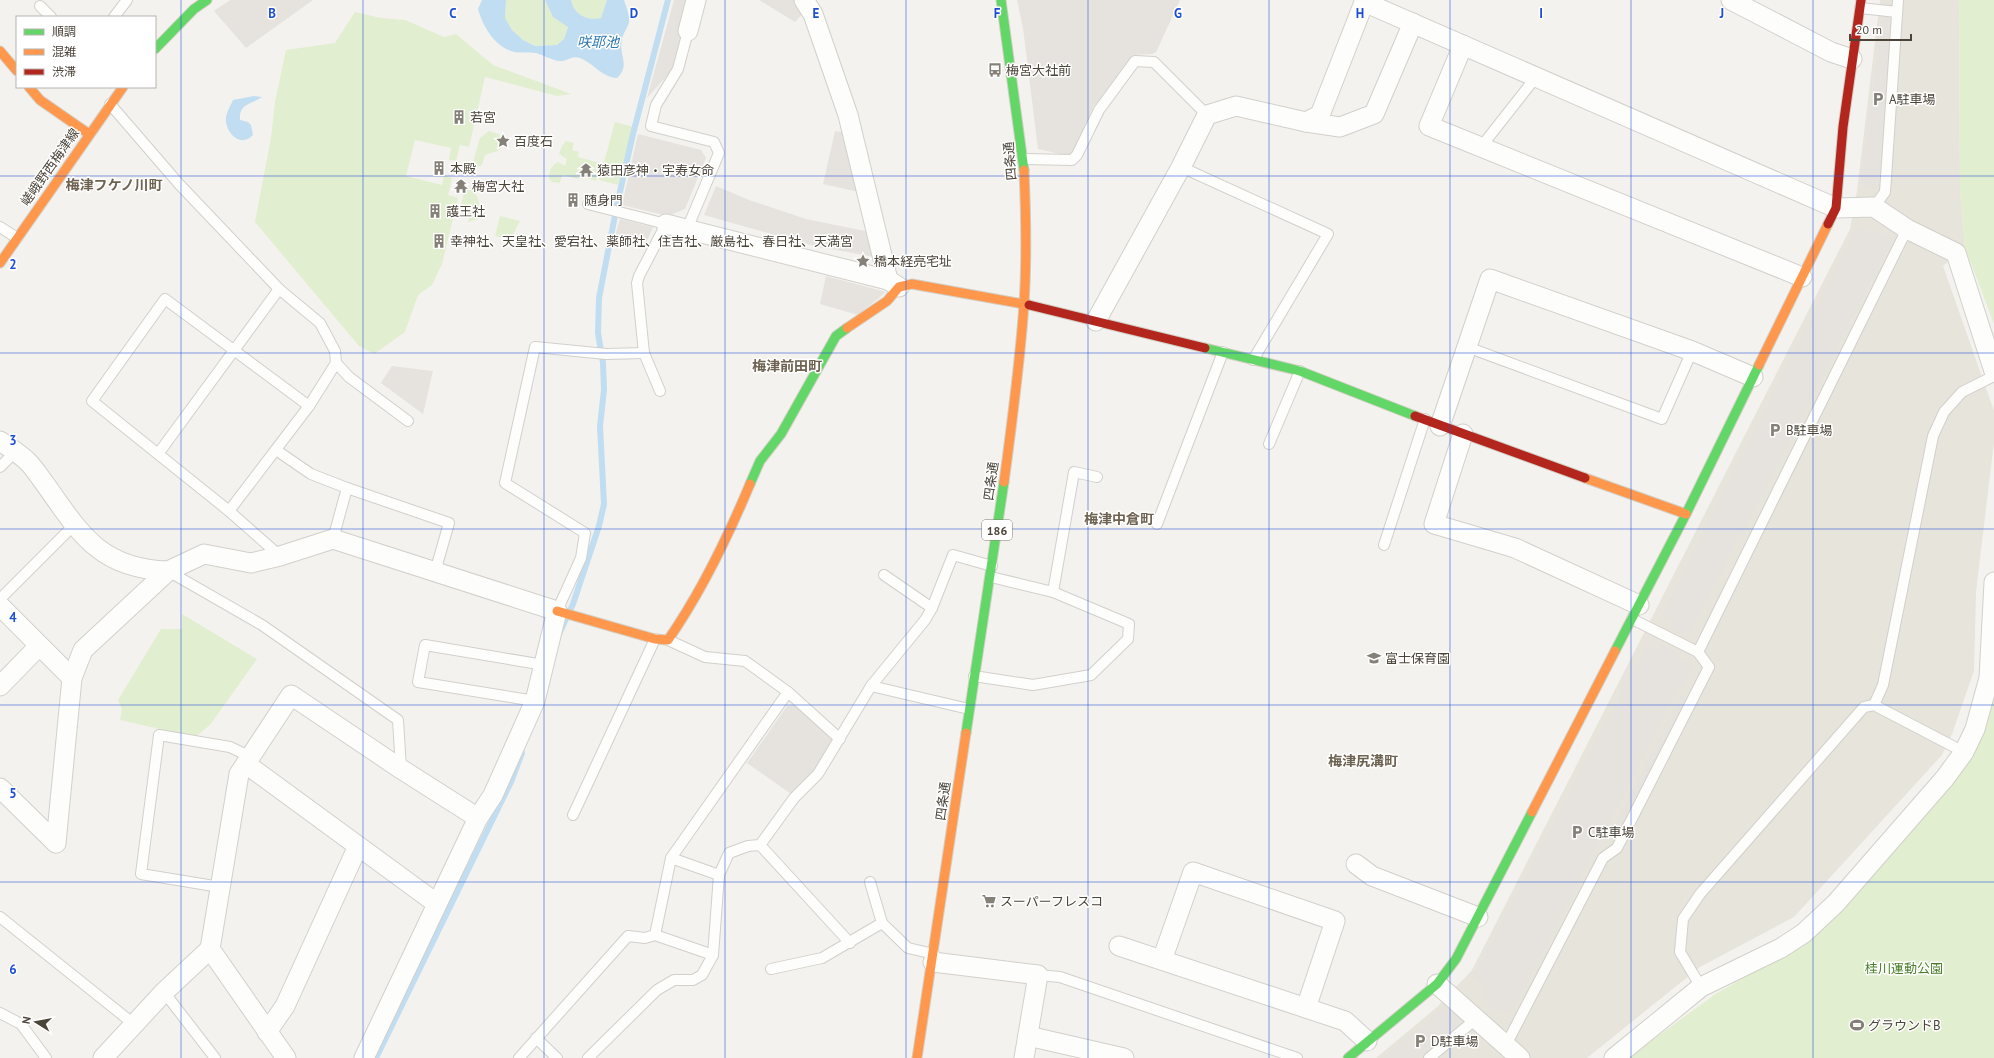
<svg xmlns="http://www.w3.org/2000/svg" width="1994" height="1058" font-family="'PT Sans','Noto Sans JP',sans-serif">
<rect width="100%" height="100%" fill="#f4f2ee"/>
<path fill="#e7e4dc" d="M1880,0h79l1,190 5,57 -22,19 51,145v31l-18,150 -2,79 -22,63 -10,21 -148,162 -94,50 -113,91h-211l61,-51 35,-37 378,-741 7,-38z"/>
<path fill="#e6e2de" d="M1017,0h163l-24,52 -4,2 -19,1 -41,54 -19,42 -5,5 -30,-7 -15,-121z"/>
<g fill="#e1eecf">
<path d="M506,0h39l8,17 15,9 -4,13 -7,6 -21,1 -13,-6 -11,-10 -7,-12z"/>
<path d="M571,0h36l-6,18c-14,3 -27,-3 -30,-18z"/>
<path d="M1959,0h35v324l-29,-77 -5,-57z"/>
<path d="M355,12l26,6 24,2 39,17 12,-3 37,31 78,29 -14,2 -72,-19 -16,70 -9,-2 -4,16 -7,-1 2,-12 -36,-8 -9,36 36,9 2,-10 8,3 -4,17 10,3 -16,66 -10,21 -14,10 -13,37 -31,22 -15,-8 -104,-124 16,-84 4,-36 11,-52 49,-7z"/>
<path d="M615,122l19,5 -16,58 -19,-5z"/>
<path d="M489,131l10,3 4,7 -3,9 -15,5 -3,10 -4,2 -6,-1 8,-28z"/>
<path d="M566,141l8,2 -2,7 7,2 -1,5 22,6 -4,18 -17,-5 -1,3 -16,-4 -2,8 -8,-1 -3,-4c0,-8 2,-12 9,-16l7,4 2,-7 -8,-5 3,-8z"/>
<path d="M466,186c13,4 10,15 17,24l-4,9 -11,3 2,-6 -11,-4z"/>
<path d="M500,216l20,5 -10,19 -15,-4z"/>
<path d="M182,614l75,45 -47,66 -15,12 -75,-17 2,-11 -4,-9 43,-71h21z"/>
<path d="M1994,685v373h-366l86,-63 96,-56 156,-176z"/>
</g>
<g fill="#e6e3df">
<path d="M230,0h83l-67,48 -32,-37z"/>
<path d="M674,0h17l-19,70 -25,28z"/>
<path d="M759,0h39l7,11 -10,11z"/>
<path d="M1883,17l7,1 -12,172 -14,-2 -4,-8z"/>
<path d="M835,131l12,2 16,60 -40,-9z"/>
<path d="M638,134l63,16 5,8 -21,51 -17,7 -46,-11z"/>
<path d="M716,186l33,14 57,19 64,13 5,25 -61,-11 -110,-31z"/>
<path d="M620,219l33,8 -7,16 -31,-7z"/>
<path d="M1857,228l16,6 2,-4 21,9 -2,5 -3,-1 -203,394 -19,-9 3,-6 -10,-6z"/>
<path d="M826,276l60,16 -28,23 -38,-11z"/>
<path d="M392,366l41,5 -10,43 -42,-31z"/>
<path d="M1647,644l12,6 4,-5 16,8 -3,5 15,8 1,5 -11,18 -3,-1 -168,327 -14,-7 -3,2 -11,-12 5,-11 -12,-7 -1,-5z"/>
<path d="M1681,695l8,4 -73,140 -6,-3z"/>
<path d="M798,705l37,37 -22,31 -22,21 -44,-31 40,-57z"/>
<path d="M1444,1007l11,10 2,-2 2,3 -1,6 -41,34h-35z"/>
</g>
<g fill="#c0ddf1">
<path d="M482,0h24l-1,18 7,12 11,10 12,6 22,-1 7,-6 4,-12 -15,-10 -8,-17h26c3,15 16,21 30,18l6,-18h17c2,6 6,16 5,22 -1,6 -6,11 -7,17 -4,15 9,26 -5,39 -14,0 -24,-15 -37,-20 -8,-3 -14,4 -21,3 -8,-1 -15,-6 -23,-8 -7,-1 -15,0 -22,-1 -19,-5 -31,-25 -36,-43z"/>
<path d="M254,96l8,1c-11,8 -23,6 -22,23l8,2 3,3 2,10c-11,12 -25,1 -27,-13 -1,-8 4,-15 7,-22z"/>
</g>
<g fill="none" stroke-linecap="round" stroke-linejoin="round">
<g stroke="#c0ddf1" stroke-width="6">
<path d="M559,634l14,-30 26,-78 5,-22 -4,-78 4,-36 -1,-27 -5,-30 1,-35 18,-93 16,-71 35,-134"/>
<path d="M376,1058l135,-276 11,-29"/>
</g>
<defs>
<g id="lane">
<path d="M40,6l11,11"/>
<path d="M1860,8l37,4"/>
<path d="M114,17l13,-17"/>
<path d="M110,104l69,80 100,105 41,34 15,28 1,12 -27,43 -80,105"/>
<path d="M1481,147l55,-70"/>
<path d="M1024,159l48,1 5,-5 22,-45 36,-49 19,1 53,53"/>
<path d="M1181,167l147,67 -75,126"/>
<path d="M588,204l78,20 -27,52 -2,7 7,70 16,38"/>
<path d="M1874,207l11,-15 13,-192"/>
<path d="M0,227l17,11"/>
<path d="M687,229l32,-76 -5,-11 -63,-16 5,-21 22,-36 10,-38"/>
<path d="M1467,347l195,72 30,-68"/>
<path d="M336,363l13,14 59,44"/>
<path d="M1269,444l31,-73"/>
<path d="M276,450l35,24 36,14 102,35 -14,49"/>
<path d="M158,454l121,-165"/>
<path d="M0,467l15,-15"/>
<path d="M1157,524l66,-172"/>
<path d="M333,539l14,-51"/>
<path d="M1384,545l41,-126"/>
<path d="M280,556l-51,-45 -137,-110 73,-102 144,107"/>
<path d="M168,571l94,54 136,95 3,49"/>
<path d="M884,575l48,33"/>
<path d="M1053,592l21,-120 23,5"/>
<path d="M0,599l74,-74"/>
<path d="M557,611l24,-53 4,-25 -80,-50 30,-136 71,7 38,-1"/>
<path d="M668,640l37,17 40,4 43,31 52,47"/>
<path d="M1698,652l209,-423"/>
<path d="M974,676l59,9 58,-10 37,-36 1,-15 -76,-32 -62,-15"/>
<path d="M871,686l98,23"/>
<path d="M535,701l-117,-19 7,-37 119,20"/>
<path d="M1874,705l9,-20 50,-249 11,-24 18,-20 32,-16"/>
<path d="M573,815l82,-176"/>
<path d="M760,845l90,98"/>
<path d="M671,858l48,17"/>
<path d="M870,882l12,41"/>
<path d="M220,887l-79,-13 18,-139 71,12 21,10"/>
<path d="M0,917l135,108"/>
<path d="M655,935l16,-77 117,-166"/>
<path d="M771,969l51,-11 60,-35 26,25 26,6"/>
<path d="M1038,975l22,2 237,81"/>
<path d="M1701,987l-21,-35 3,-33 17,-25 164,-187 10,-2 90,47"/>
<path d="M164,992l51,66"/>
<path d="M0,1013l21,11 25,34"/>
<path d="M536,1038l21,20"/>
<path d="M1506,1045l97,-187 14,-10 92,-181 -11,-15 -66,-33"/>
<path d="M519,1058l109,-122 17,2 10,-3 58,20"/>
<path d="M588,1058l69,-68 17,-10h19l9,-5 11,-20 6,-80 10,-22 19,-7 12,-1 34,-47 24,-24 53,-88 54,-66 7,-12 21,-53 39,11"/>
<path d="M1429,1058l47,-39"/>
</g>
<g id="street">
<path d="M804,0l9,14 35,101 40,165 11,7"/>
<path d="M1731,0l100,52 21,7"/>
<path d="M1364,2l472,206 38,-1 33,22 49,24 38,118"/>
<path d="M688,31l8,-31"/>
<path d="M1463,45l-34,81 373,151"/>
<path d="M1306,122l34,5 34,-13 39,-91"/>
<path d="M666,224l222,56"/>
<path d="M1096,321l85,-154 26,-52 29,-9 70,16 14,-7 45,-115"/>
<path d="M1440,426l50,-147 202,72 61,26"/>
<path d="M1463,434l-29,90 81,24 124,57"/>
<path d="M0,441c10,7 22,14 30,23 6,7 12,16 18,24 34,49 55,81 120,83"/>
<path d="M0,606l72,72"/>
<path d="M0,686l39,-40"/>
<path d="M246,764l190,139"/>
<path d="M0,788l56,55"/>
<path d="M56,843l16,-165 11,-28 85,-79 36,-17 47,9 29,-7 53,-17 224,72 -22,90 -42,94 -15,23 -114,240"/>
<path d="M1356,864l16,12 106,41"/>
<path d="M1119,946l226,75 22,20"/>
<path d="M210,949l76,109"/>
<path d="M1162,960l31,-88 142,49 -29,87"/>
<path d="M933,962l105,13 -14,83"/>
<path d="M1437,984l83,74"/>
<path d="M267,1032l18,-26 73,-160"/>
<path d="M1028,1036l96,22"/>
<path d="M103,1058l61,-66 46,-43 29,-175 52,-79 110,74 77,49"/>
<path d="M1614,1058l87,-71 80,-39 23,-15 32,-30 109,-125 19,-26 11,-23 14,-51 5,-96"/>
</g>
<g id="fast">
<path d="M1001,0l23,170"/>
<path d="M155,49l39,-40 13,-9"/>
<path d="M1205,348l95,23 115,45"/>
<path d="M750,484l10,-23 21,-27 55,-98 11,-8"/>
<path d="M1615,651l71,-137 73,-149"/>
<path d="M966,733l38,-251"/>
<path d="M1348,1058l89,-74 19,-25 76,-147"/>
</g>
<g id="slow">
<path d="M0,51l17,20"/>
<path d="M29,87l11,13 49,34"/>
<path d="M0,263l123,-176"/>
<path d="M847,328l40,-27 12,-14 13,-3 117,21"/>
<path d="M1759,365l69,-141"/>
<path d="M1585,478l101,36"/>
<path d="M1004,482c8,-59 16,-119 20,-178 3,-45 2,-89 0,-134"/>
<path d="M557,611l98,28 13,1c34,-49 59,-101 82,-156"/>
<path d="M1532,812l83,-161"/>
<path d="M917,1058l49,-325"/>
</g>
<g id="jam">
<path d="M1828,224l8,-16 7,-81 18,-127"/>
<path d="M1029,305l176,43"/>
<path d="M1415,416l170,62"/>
</g>
</defs>
<use href="#lane" stroke="#d2d0cb" stroke-width="12"/>
<use href="#street" stroke="#d2d0cb" stroke-width="21"/>
<use href="#fast" stroke="#d3cfc5" stroke-width="11"/>
<use href="#slow" stroke="#d3cfc5" stroke-width="11"/>
<use href="#jam" stroke="#d3cfc5" stroke-width="11"/>
<use href="#lane" stroke="#fdfdfc" stroke-width="10"/>
<use href="#street" stroke="#fdfdfc" stroke-width="19"/>
<use href="#fast" stroke="#63d668" stroke-width="9"/>
<use href="#slow" stroke="#ff974d" stroke-width="9"/>
<use href="#jam" stroke="#b3261e" stroke-width="9"/>
</g>
<path fill="none" stroke="#1d4ed8" stroke-width="1" stroke-opacity="0.55" d="M181,0v1058M363,0v1058M544,0v1058M725,0v1058M906,0v1058M1088,0v1058M1269,0v1058M1450,0v1058M1631,0v1058M1813,0v1058M0,176h1994M0,353h1994M0,529h1994M0,705h1994M0,882h1994"/>
<defs>
<symbol id="bus-bare" viewBox="-9 -9 18 18"><path d="M-5-6H5V4H4V6H2V4H-2V6H-4V4H-5ZM-3.5-4V0h7V-4ZM-3.5 1.2v1.5H-2V1.2ZM2 1.2v1.5H3.5V1.2Z" fill="#868178" stroke="#fff" stroke-width="2.5" paint-order="stroke"/></symbol>
<symbol id="parking-bare" viewBox="-9 -9 18 18"><path d="M-3.5-5.5H1a3.5 3.5 0 0 1 0 7H-1V5.5H-3.5ZM-1-3.4V-.6H.8a1.4 1.4 0 0 0 0-2.8Z" fill="#868178" stroke="#fff" stroke-width="2.5" paint-order="stroke"/></symbol>
<symbol id="building-bare" viewBox="-9 -9 18 18"><path d="M-4-6H4V6H1V3H-1V6H-4ZM-2.5-4.3h1.7v1.8h-1.7ZM.8-4.3h1.7v1.8H.8ZM-2.5-1h1.7V.8h-1.7ZM.8-1h1.7V.8H.8Z" fill="#868178" stroke="#fff" stroke-width="2.5" paint-order="stroke"/></symbol>
<symbol id="sight-bare" viewBox="-9 -9 18 18"><path d="M0-6L1.8-2.2L6-1.7L2.9 1.2L3.7 5.4L0 3.3L-3.7 5.4L-2.9 1.2L-6-1.7L-1.8-2.2Z" fill="#868178" stroke="#fff" stroke-width="2.5" paint-order="stroke"/></symbol>
<symbol id="temple-bare" viewBox="-9 -9 18 18"><path d="M0-6L5-2H3V0L6.5 2.5H4V6H1.5V3h-3V6H-4V2.5H-6.5L-3 0V-2H-5Z" fill="#868178" stroke="#fff" stroke-width="2.5" paint-order="stroke"/></symbol>
<symbol id="school-bare" viewBox="-9 -9 18 18"><path d="M0-5L7-2L0 1L-7-2ZM-4 1L0 2.5L4 1V4Q0 6-4 4Z" fill="#868178" stroke="#fff" stroke-width="2.5" paint-order="stroke"/></symbol>
<symbol id="supermarket-bare" viewBox="-9 -9 18 18"><path d="M-6-5.5h2.5l.6 2H6L4.5 2H-2.5L-4.4-4H-6ZM-1.5 3.2a1.3 1.3 0 1 0 .1 0ZM3 3.2a1.3 1.3 0 1 0 .1 0Z" fill="#868178" stroke="#fff" stroke-width="2.5" paint-order="stroke"/></symbol>
<symbol id="stadium-bare" viewBox="-9 -9 18 18"><path d="M0-5a6.5 5 0 1 0 0 10a6.5 5 0 1 0 0-10ZM-3.5-1.8h7v3.6h-7Z" fill="#868178" stroke="#fff" stroke-width="2.5" paint-order="stroke"/></symbol>
</defs>
<g fill-rule="evenodd">
<use href="#bus-bare" x="985" y="60" width="20" height="20"/>
<use href="#parking-bare" x="1868" y="89" width="20" height="20"/>
<use href="#building-bare" x="449" y="107" width="20" height="20"/>
<use href="#sight-bare" x="493" y="131" width="20" height="20"/>
<use href="#building-bare" x="429" y="158" width="20" height="20"/>
<use href="#temple-bare" x="576" y="160" width="20" height="20"/>
<use href="#temple-bare" x="451" y="176" width="20" height="20"/>
<use href="#building-bare" x="563" y="190" width="20" height="20"/>
<use href="#building-bare" x="425" y="201" width="20" height="20"/>
<use href="#building-bare" x="429" y="231" width="20" height="20"/>
<use href="#sight-bare" x="853" y="251" width="20" height="20"/>
<use href="#parking-bare" x="1765" y="420" width="20" height="20"/>
<use href="#school-bare" x="1364" y="648" width="20" height="20"/>
<use href="#parking-bare" x="1567" y="822" width="20" height="20"/>
<use href="#supermarket-bare" x="979" y="891" width="20" height="20"/>
<use href="#stadium-bare" x="1847" y="1015" width="20" height="20"/>
<use href="#parking-bare" x="1410" y="1031" width="20" height="20"/>
</g>
<g text-anchor="middle" dominant-baseline="central" stroke-width="3" stroke-linejoin="round" paint-order="stroke">
<rect fill="#fff" stroke="#817c74" stroke-width="1" x="982" y="520" width="30" height="20" rx="3"/>
<g font-size="12" font-weight="bold" fill="#4b4439">
<text x="997" y="530">186</text>
</g>
<g font-size="13" fill="#4b4439" stroke="#fff" text-anchor="start">
<text x="1006" y="70">梅宮大社前</text>
<text x="1889" y="99">A駐車場</text>
<text x="470" y="117">若宮</text>
<text x="514" y="141">百度石</text>
<text x="450" y="168">本殿</text>
<text x="597" y="170">猿田彦神・宇寿女命</text>
<text x="472" y="186">梅宮大社</text>
<text x="584" y="200">随身門</text>
<text x="446" y="211">護王社</text>
<text x="450" y="241">幸神社、天皇社、愛宕社、薬師社、住吉社、厳島社、春日社、天満宮</text>
<text x="874" y="261">橋本経亮宅址</text>
<text x="1786" y="430">B駐車場</text>
<text x="1385" y="658">富士保育園</text>
<text x="1588" y="832">C駐車場</text>
<text x="1000" y="901">スーパーフレスコ</text>
<text x="1868" y="1025">グラウンドB</text>
<text x="1431" y="1041">D駐車場</text>
</g>
<g font-size="13" fill="#4b4439" stroke="#fff">
<text transform="translate(1010 161) rotate(-95)">四条通</text>
<text transform="translate(50 167) rotate(-55)">嵯峨野西梅津線</text>
<text transform="translate(991 481) rotate(-82)">四条通</text>
<text transform="translate(943 801) rotate(-82)">四条通</text>
</g>
<g font-size="13" fill="#4a7f2a" stroke="#fff">
<text x="1904" y="968">桂川運動公園</text>
</g>
<g font-size="14" font-style="italic" fill="#2e7ab2" stroke="#fff">
<text x="598" y="42">咲耶池</text>
</g>
<g font-size="14" font-weight="bold" fill="#6e6250" stroke="#fff">
<text x="114" y="185">梅津フケノ川町</text>
<text x="787" y="366">梅津前田町</text>
<text x="1119" y="519">梅津中倉町</text>
<text x="1363" y="761">梅津尻溝町</text>
</g>
</g>
<g font-size="13" text-anchor="middle" font-weight="bold" fill="#1d4ed8" stroke="#fff" stroke-width="3" stroke-linejoin="round" paint-order="stroke">
<text x="272" y="18">B</text>
<text x="453" y="18">C</text>
<text x="634" y="18">D</text>
<text x="816" y="18">E</text>
<text x="997" y="18">F</text>
<text x="1178" y="18">G</text>
<text x="1360" y="18">H</text>
<text x="1541" y="18">I</text>
<text x="1722" y="18">J</text>
<text x="13" y="269">2</text>
<text x="13" y="445">3</text>
<text x="13" y="622">4</text>
<text x="13" y="798">5</text>
<text x="13" y="974">6</text>
</g>
<rect x="16" y="16" width="140" height="72" fill="#ffffff" stroke="#b7b4b0"/>
<rect x="24" y="29" width="20" height="6" fill="#63d668" stroke="#b7b4b0"/>
<text x="52" y="36" font-size="12" fill="#4b4439">順調</text>
<rect x="24" y="49" width="20" height="6" fill="#ff974d" stroke="#b7b4b0"/>
<text x="52" y="56" font-size="12" fill="#4b4439">混雑</text>
<rect x="24" y="69" width="20" height="6" fill="#b3261e" stroke="#b7b4b0"/>
<text x="52" y="76" font-size="12" fill="#4b4439">渋滞</text>
<g transform="translate(36 1022) rotate(281)" stroke="#ffffff" stroke-width="3" paint-order="stroke">
<path d="M0-3L7 15L0 10L-7 15Z" fill="#4b4439"/>
<text y="-6" font-size="11" font-weight="bold" text-anchor="middle" fill="#4b4439">N</text>
</g>
<path d="M1850 34v6h61v-6" fill="none" stroke="#4b4439" stroke-width="2"/>
<text x="1856" y="34" font-size="12" fill="#4b4439" stroke="#ffffff" stroke-width="3" paint-order="stroke">20 m</text>
</svg>
